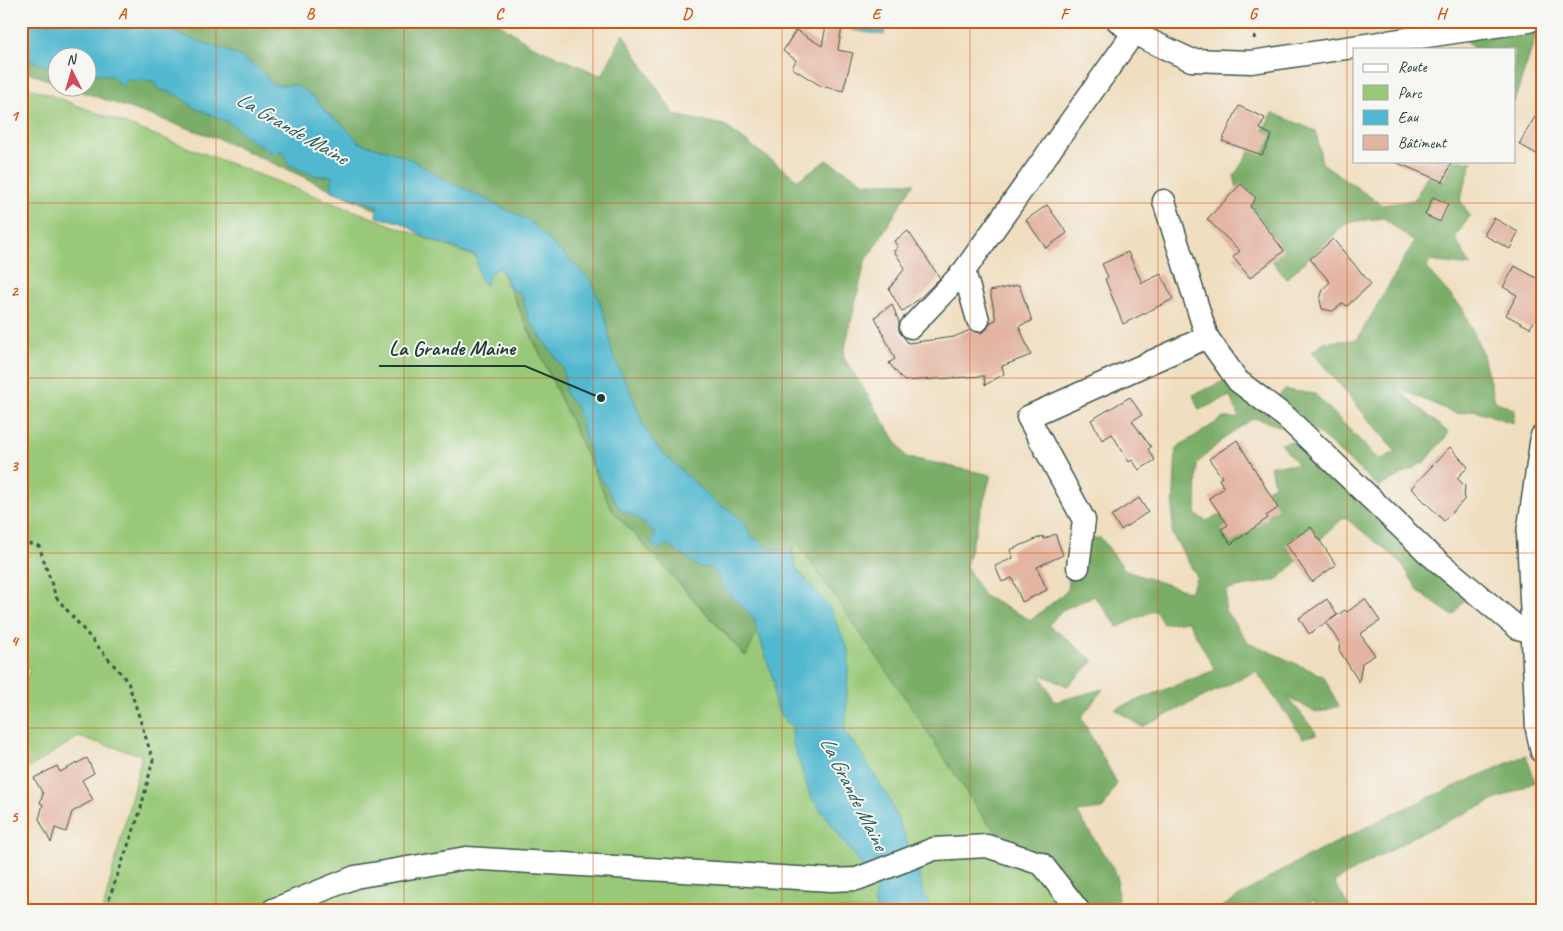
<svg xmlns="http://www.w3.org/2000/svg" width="1563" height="931" font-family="Caveat,sans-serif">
<rect width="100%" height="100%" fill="#f6f6f2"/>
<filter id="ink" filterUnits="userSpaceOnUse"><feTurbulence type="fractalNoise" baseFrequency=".02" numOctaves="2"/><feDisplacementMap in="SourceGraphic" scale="10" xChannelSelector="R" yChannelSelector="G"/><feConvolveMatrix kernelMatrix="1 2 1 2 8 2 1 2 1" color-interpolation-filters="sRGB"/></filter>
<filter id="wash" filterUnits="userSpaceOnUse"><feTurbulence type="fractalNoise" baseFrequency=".0096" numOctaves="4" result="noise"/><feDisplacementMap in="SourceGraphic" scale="20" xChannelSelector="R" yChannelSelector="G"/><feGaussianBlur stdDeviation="1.12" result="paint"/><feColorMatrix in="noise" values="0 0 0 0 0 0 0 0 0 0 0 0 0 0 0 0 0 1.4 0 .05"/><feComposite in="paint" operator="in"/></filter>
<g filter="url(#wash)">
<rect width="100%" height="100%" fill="#f0dec0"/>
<path fill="#99c978" stroke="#5c8356" d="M21,84l478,182 113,244 133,146 51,-114 317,368h-1010l39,-155 -64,-18 -57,36v-76l9,-29 -9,-3z"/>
<g fill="#7aad68" stroke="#4c754e">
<path d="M21,21h475l33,23 73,32 21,-42 51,81 50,10 74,55 29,-20 38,23h49l-49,79 -22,94 63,101 85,18 -25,91 18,30 47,24 36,-29 6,-52 28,-1 25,33 64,21 7,-15 -25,-43 4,-86 47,-30h16l-9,-22 -31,14 -6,-15 33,-15 59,48 -31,-10 -29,19 -28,27 -1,51 11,6 67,-36 -4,-20h28l-17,-21 17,-4 168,157 -13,19 -33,-23 -20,-32 -56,-44 -67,63 -50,10 -2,20 23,32 75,34 16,30 -23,7 -29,-17 30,38 -14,4 -47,-67 -114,56 -27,-18 100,-39 -27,-49 -25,3 -8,-14 -37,17 -24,-31 -32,14 -13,15 45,36 -27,25 -27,-12 15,28 48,-13 -22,29 36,65 -14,26 -26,3 40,63 1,35h-45l-89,-91 -74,-114 -113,-163 -51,114 -134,-146 -113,-245 -280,-126 -148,-51h17v-30h-30l-1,25 -36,-13z"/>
<path d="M1445,21h92v12l-23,69v-53h-40z"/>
<path d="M1273,113l43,18 6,32 60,42 32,-5 21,-39h37l-12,39 10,16 -15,21 16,29 -42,-5 -2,8 36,40 19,43 13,49 20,9 -2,13 -39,-13 -17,4 -64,-28 56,47 -23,28 -47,26 -102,-90 8,-7 30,4 64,66 17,-8 -84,-100 12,-10 33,-2 57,-98 -30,-24 -36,4 -62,57 -39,-51 -13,-52z"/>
<path d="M1526,755l9,27 -118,53 -83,47 17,28h-39l4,-10 -31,10h-68l65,-40 108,-55z"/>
</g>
<g fill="#51b8cf" stroke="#387a82">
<path d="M21,21h119l96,33 25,16 11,15h23l7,4 13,9 13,16 14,10 18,19 33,9 19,8 32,19 86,42 62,61 14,37 6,34 22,47 9,25 13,21 60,57 14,7 17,16 4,10 20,13 19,1 3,3 3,15 33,38 20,46 -4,81 16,20 29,48 27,64 6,28 9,17h-55l-3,-8 2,-17 -65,-88 -18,-53 -1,-17 -12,-12 -6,-15v-18l-21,-65 -27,-26 -14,-24 -11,1 -34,-24 -9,6 -7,-7 4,-10 -16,-14 -19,-10 -27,-43 -17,-61 -10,-10 -3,-27 -34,-48 -8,-27 -10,-4 -12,-23 -9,8 -4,11 -6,-4 -4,-25 -49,-18 -27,-16 -24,-5 1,-11 -45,-15v-15h-16l-27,-11 -7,-14 -10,2 -23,-14 -19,-16 -35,-15 -16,-12 -22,-8 -3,-7 -28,-1 -3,7 -12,-11 -23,-4v-14h-30l-1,9 -18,-3 -18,-8z"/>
<path d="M853,21h33l-2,14 -33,-5z"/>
</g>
<g id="blocks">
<g fill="#e3b4a1">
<path d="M827,21h16l-5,29 15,3 -10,38 -22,-5 -29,-18 4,-8 -13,-9 13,-21 26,16z"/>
<path d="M1542,105v52l-23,-13z"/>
<path d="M1239,106l26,12 -5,11 12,6 -10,20 -40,-14z"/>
<path d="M1393,161h59l-9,21z"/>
<path d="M1241,184l15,14 -6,8 34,45 -34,27 -17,-21 7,-6 -33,-32z"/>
<path d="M1433,197l15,7 -8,18 -15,-7z"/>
<path d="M1047,205l20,28 -21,15 -20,-28z"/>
<path d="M1494,218l24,14 -8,17 -26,-14z"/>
<path d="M908,231l32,47 -19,19 -19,15 -13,-23 16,-21 -11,-17 4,-4 -4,-6z"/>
<path d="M1333,239l38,45 -24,22 -4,-3 -10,8 -11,-2 -2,-9 3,-11 7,-7 -20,-23z"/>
<path d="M1128,252l14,31 19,-9 12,25 -50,25 -18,-45 3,-2 -6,-13z"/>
<path d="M1515,266l27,15v27l-12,20 -24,-13 11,-20 -14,-8z"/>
<path d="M1019,285l13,36 -13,5 12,29 -29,11 2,8 -19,11 -1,-9 -80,5 -15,-18 6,-4 -20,-42 17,-13 7,18v9l9,12 46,-6 16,-7 11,3 6,-4 4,-7 5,-2 -6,-29z"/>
<path d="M1130,397l12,18 -10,6 19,26 -3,2 7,11 -16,10 -7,-10 -3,2 -17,-28 -10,6 -11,-20z"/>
<path d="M1237,440l41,68 -12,8 2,2 -37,26 -10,-15 7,-4 -19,-27 15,-10 -5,-9 3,-2 -13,-18z"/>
<path d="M1450,447l18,20 -11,11 8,8 -1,14 -20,21 -33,-33z"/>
<path d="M1139,498l9,14 -27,18 -10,-14z"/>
<path d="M1311,527l25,38 -24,17 -26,-38z"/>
<path d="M1055,534l8,21 -26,12 10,23 -25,12 -10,-24 -10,4 -7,-16 18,-8 -3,-8 33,-14 1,3z"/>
<path d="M1327,599l10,16 -28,19 -10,-16z"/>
<path d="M1365,599l15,22 -20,13 15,21 -13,8 -3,19 -20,-32 1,-7 -14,-20 19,-13 2,2z"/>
<path d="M87,758l7,15 -12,7 11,20 -21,12 -6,20 -11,-4 -4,15 -12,-24 4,-15 -3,-1 3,-9 -9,-16 23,-12 3,6z"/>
</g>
</g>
</g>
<g filter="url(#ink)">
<use href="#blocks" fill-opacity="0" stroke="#3e5549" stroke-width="1"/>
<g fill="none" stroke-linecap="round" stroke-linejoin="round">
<defs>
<g id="minor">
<path d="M1118,21l15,12 58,27 60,2 278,-41"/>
<path d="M964,271l14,49"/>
<path d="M911,327l53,-56 169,-237"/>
<path d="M1207,337l31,44 49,37 141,135 90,75 14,4"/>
<path d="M1542,436l-14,98 9,195 5,23"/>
<path d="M1078,567l6,-47 -56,-103 179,-80 -43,-136"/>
<path d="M273,910l82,-33 111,-19 365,22 26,-1 77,-30 53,-3 55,18 36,46"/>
</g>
</defs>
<use href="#minor" stroke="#3e5549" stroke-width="25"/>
<g stroke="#3e5549" stroke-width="3" stroke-dasharray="4 4" stroke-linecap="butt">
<path d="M1254,39l3,-18"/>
<path d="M21,542l18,4 17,51 72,85 25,78 -13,52 -35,98"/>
</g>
<use href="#minor" stroke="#fff" stroke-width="22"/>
</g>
</g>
<path fill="none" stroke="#d45610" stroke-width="1" stroke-opacity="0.55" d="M216,21v889M404,21v889M593,21v889M782,21v889M970,21v889M1158,21v889M1347,21v889M21,203h1521M21,378h1521M21,553h1521M21,728h1521"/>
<g text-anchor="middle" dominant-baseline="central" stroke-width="4" stroke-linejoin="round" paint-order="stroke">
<g font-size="21" font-style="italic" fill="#2c5c5b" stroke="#f6f6f2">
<text transform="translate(292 128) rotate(30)">La Grande Maine</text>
<text transform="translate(854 793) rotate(63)">La Grande Maine</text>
</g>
</g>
<path fill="none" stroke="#1f3d34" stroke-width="2" d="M601 398L525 366H379"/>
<circle fill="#1f3d34" stroke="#f6f6f2" stroke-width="2" cx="601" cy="398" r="5"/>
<g font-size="21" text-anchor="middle" font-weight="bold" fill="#1f3d34" stroke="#f6f6f2" stroke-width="4" stroke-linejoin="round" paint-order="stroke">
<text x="452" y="355">La Grande Maine</text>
</g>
<rect width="1563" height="931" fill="none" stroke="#f6f6f2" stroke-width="55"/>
<rect x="1353" y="48" width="162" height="115" fill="#f6f6f2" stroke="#a0aca6"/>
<rect x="1363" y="64" width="25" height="8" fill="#ffffff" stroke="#a0aca6"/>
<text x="1398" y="72" font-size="15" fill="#1f3d34">Route</text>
<rect x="1363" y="85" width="25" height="15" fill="#99c978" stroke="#a0aca6"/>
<text x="1398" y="98" font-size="15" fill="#1f3d34">Parc</text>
<rect x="1363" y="110" width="25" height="15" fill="#51b8cf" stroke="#a0aca6"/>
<text x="1398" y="122" font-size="15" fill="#1f3d34">Eau</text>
<rect x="1363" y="135" width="25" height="15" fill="#e3b4a1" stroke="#a0aca6"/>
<text x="1398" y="148" font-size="15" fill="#1f3d34">Bâtiment</text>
<g transform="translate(72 72) rotate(355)"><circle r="24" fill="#f6f6f2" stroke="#a0aca6"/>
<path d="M0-4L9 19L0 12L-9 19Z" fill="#d1495b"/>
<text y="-8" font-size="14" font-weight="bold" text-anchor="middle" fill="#1f3d34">N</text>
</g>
<rect x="28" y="28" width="1508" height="876" fill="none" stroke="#d45610" stroke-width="2"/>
<g font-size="16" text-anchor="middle" font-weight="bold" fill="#d45610">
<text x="122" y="19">A</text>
<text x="310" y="19">B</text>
<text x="499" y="19">C</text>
<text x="687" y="19">D</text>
<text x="876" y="19">E</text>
<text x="1064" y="19">F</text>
<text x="1253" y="19">G</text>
<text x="1441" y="19">H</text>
<text x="14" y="121">1</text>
<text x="14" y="296">2</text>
<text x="14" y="471">3</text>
<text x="14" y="646">4</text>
<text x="14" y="822">5</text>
</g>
</svg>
